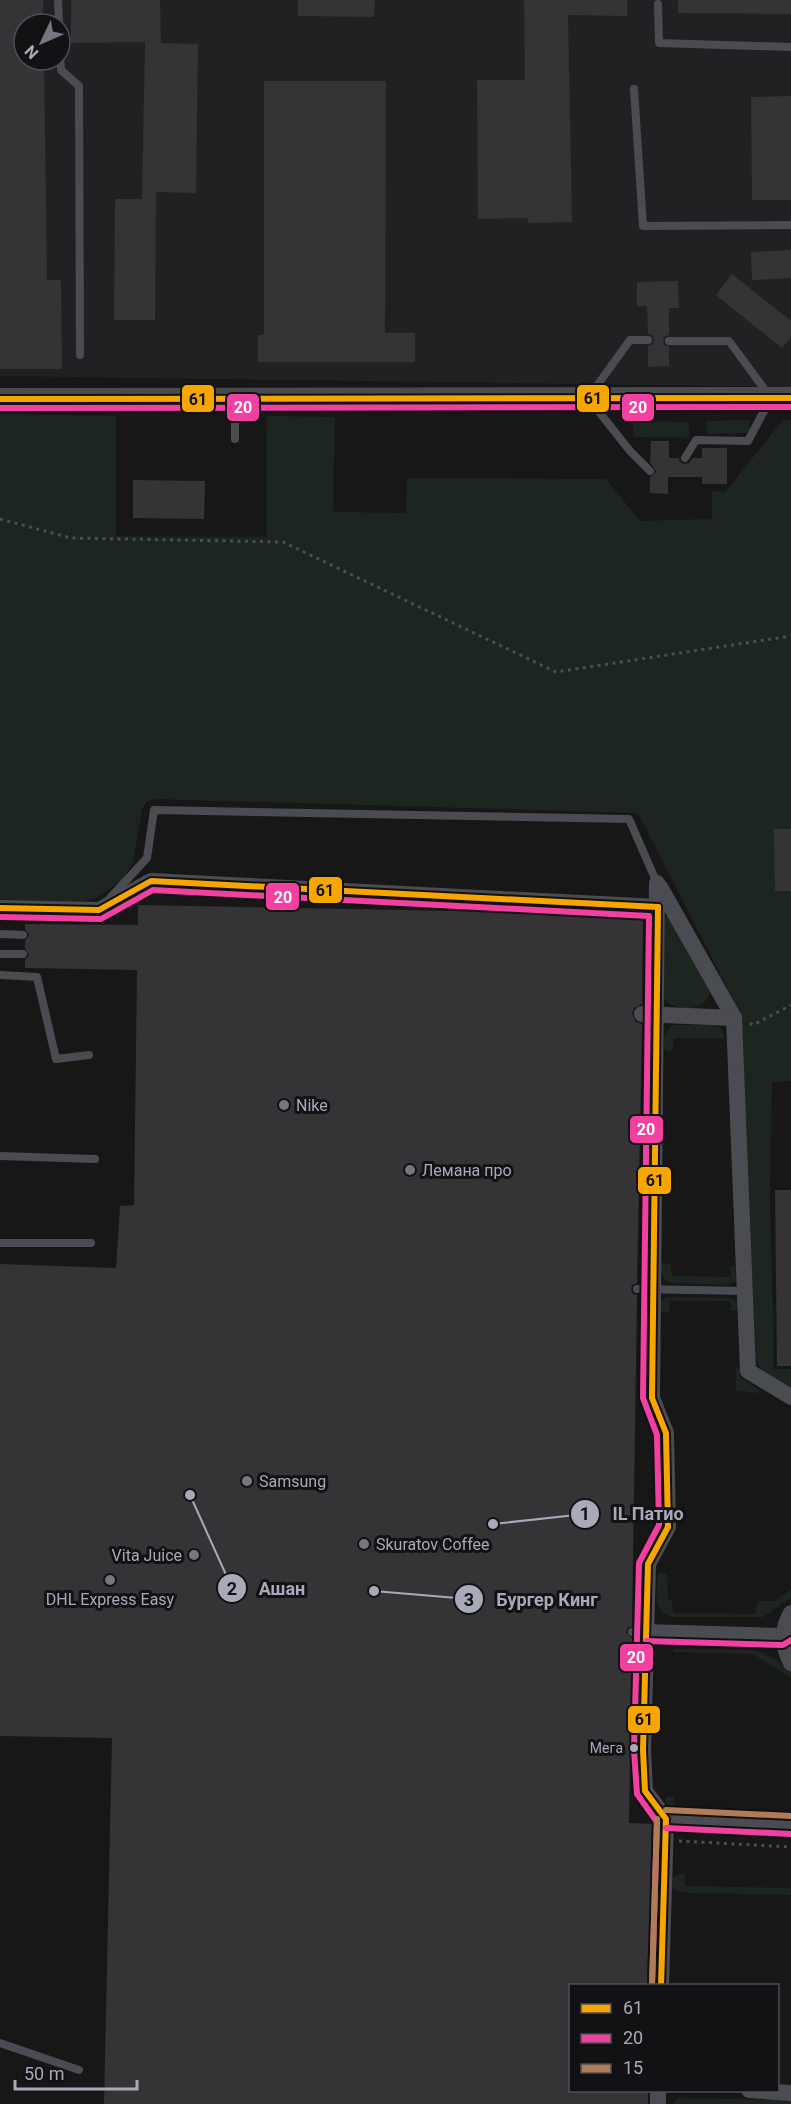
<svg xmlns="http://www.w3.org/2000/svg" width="791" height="2104" font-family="Roboto,sans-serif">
<rect width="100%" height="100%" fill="#171718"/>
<path fill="#212124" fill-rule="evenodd" d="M0,0h791v387l-791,-11zM24,24h36v36h-36z"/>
<g fill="#1d2520">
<path d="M0,414l116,2v120l150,1 1,-121 68,1 -2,95 73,1 1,-35 199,1 34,42 72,-2v-28l13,1 58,-72h8v661l-19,1 -2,107 4,180h17v20l-30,-20 -5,-11 -15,-343 -102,-200 -5,-2 -478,-14 -8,2 -5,6 -11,58 -10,15 -26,18 -12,3h-84z"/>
<path d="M750,420v13l-43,1v-13z"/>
<path d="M633,421l56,1v16l-56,-1z"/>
<path d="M668,916l42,76c-4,21 -37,20 -46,6v-74l1,-7z"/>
<path d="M672,1025h40l9,3 4,11 -51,-1 -1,10 -3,4 -6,-3v-14z"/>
<path d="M661,1263l10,1 1,12 59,1v-11h4l1,15 -8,4 -57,-2c-10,-4 -10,-9 -10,-20z"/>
<path d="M666,1297l63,1 8,4v9h-6v-10h-61l-1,11h-9v-10z"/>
<path d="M736,1367l4,1v9l23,16 -27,-2z"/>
<path d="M660,1572l7,2 1,24 4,4 1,11 83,1 1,-13h17l17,-11v8l-28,19h-93c-19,-9 -13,-24 -12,-42z"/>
<path d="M673,1649l81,1 14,5 23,15v8l-38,-24 -80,-2z"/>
<path d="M668,1796l6,1 1,12 116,2v4l-116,-2 -6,-3 -4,-11z"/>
<path d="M679,1874h6v12l106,2v7l-105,-2 -9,-2 -5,-4v-9z"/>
<path d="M679,2098l112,2v4h-119z"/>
</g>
<g fill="#343436">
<path d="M0,0h43v24h-19v36h20l3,220h14l1,89h-62z"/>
<path d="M71,0h89l1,43 37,1 -2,149 -40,-1 -1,128h-41l1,-121h27l3,-157 -74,1z"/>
<path d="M298,0h77l-1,17 -76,-1z"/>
<path d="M524,0h103v16l-59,-1 4,207 -44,1v-5l-50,1 -1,-139h48z"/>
<path d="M678,0h113v14l-113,-1z"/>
<path d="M264,81h122l-1,252h30v29h-157v-27h6z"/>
<path d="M791,96v104h-39l-1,-103z"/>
<path d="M791,250v28l-39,2 -1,-28z"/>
<path d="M732,274l59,47v16l-9,11 -66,-53z"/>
<path d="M678,281l1,27h-10v27l-4,1 -2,4 1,5 5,2v19l-21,1v-21l5,-2 1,-5 -2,-4 -4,-1 -1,-28h-10v-24z"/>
<path d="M651,441h18v17h10l1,4 4,2 5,-1 4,-5h9v-10h25v36h-25v-7h-34v17l-18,-1v-16l6,-5 -6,-10z"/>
<path d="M133,480l72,1 -1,38 -71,-1z"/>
<path d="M774,829h17v62h-16z"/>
<path d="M138,905l423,8 82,4 -1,87 -8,4 -2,6 4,8 6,2 -5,259 -5,2 -1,4 2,5 4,1 -5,331 -5,2 -1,5 6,5 -3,185 25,1 -3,162h-81v105h78v13h-544l8,-366 -112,-2v-472l116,4 4,-62 14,-1 3,-235 -112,-2v-8l4,-5 -4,-7v-7l4,-6 -4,-6v-5l113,1z"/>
<path d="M775,1190h16v176h-14z"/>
</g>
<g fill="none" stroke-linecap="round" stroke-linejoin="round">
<g stroke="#4d4d52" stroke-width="3" stroke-dasharray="3 4.5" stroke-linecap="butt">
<path d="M0,519l71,19 212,4 273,130 235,-36"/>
<path d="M750,1023l3,2 38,-20"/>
<path d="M679,1841l112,6"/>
</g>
<g stroke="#4b4c51" stroke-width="8">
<path d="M58,0l1,24"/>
<path d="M658,4l1,39 132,4"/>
<path d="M60,55l1,15 18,16 1,269"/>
<path d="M634,89l9,137 148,-1"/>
<path d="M648,340h-18l-42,58 42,53 20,20"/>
<path d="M669,341h60l42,57 -23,43 -52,-1 -11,18"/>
<path d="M235,400v39"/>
<path d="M110,898l37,-40 7,-48 475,9 28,64"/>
<path d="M0,934l23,1"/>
<path d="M0,954h23"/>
<path d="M0,975l37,2 19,82 33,-4"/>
<path d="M0,1156l95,3"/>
<path d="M0,1243h91"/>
<path d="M637,1289l108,2"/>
<path d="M632,1632h14"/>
<path d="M0,2043l79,27"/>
</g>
<g stroke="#4b4c51" stroke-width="16">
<path d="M657,883l-5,515 14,35 2,94 -20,37 -5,186 2,41 21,28 -5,167"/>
<path d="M660,887l74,131 14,353 43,26"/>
<path d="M0,908l99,2 52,-29 507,26"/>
<path d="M642,1014l92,4"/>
<path d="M791,1613c-10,17 -9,33 0,50"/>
<path d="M646,1632l137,4"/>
<path d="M666,1819l125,6"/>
<path d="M749,2090l42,3"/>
<path d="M658,2104v-14"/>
</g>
<path stroke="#4a4a4f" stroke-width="22" d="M0,399l791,-1"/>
<defs>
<g id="bus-1">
<path d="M0,399l791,-1"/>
<path d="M658,907l-6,491 14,35 2,94 -20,37 -5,186 2,41 21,28 -5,167"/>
<path d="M0,908l99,2 52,-29 507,26"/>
</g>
<g id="bus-2">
<path d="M0,408l791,-1"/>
<path d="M0,917l101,2 52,-29 496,26 -6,482 14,37 2,90 -20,38 -5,187 3,44 20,28 -5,164"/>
<path d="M646,1641l137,4 8,-5"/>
<path d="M666,1828l125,6"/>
</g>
<g id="bus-3">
<path d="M666,1810l125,6"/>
<path d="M652,1986l5,-167"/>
</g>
</defs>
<use href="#bus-1" stroke="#121114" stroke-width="10"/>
<use href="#bus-2" stroke="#121114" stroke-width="10"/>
<use href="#bus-3" stroke="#121114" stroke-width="10"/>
<use href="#bus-1" stroke="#f7a600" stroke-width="6"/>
<use href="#bus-2" stroke="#f240a1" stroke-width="6"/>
<use href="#bus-3" stroke="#b07c57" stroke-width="6"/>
</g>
<g fill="#757781" stroke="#121114" stroke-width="2">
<circle cx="284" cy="1105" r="6"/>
<circle cx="410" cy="1170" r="6"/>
<circle cx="247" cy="1481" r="6"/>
<circle cx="364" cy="1544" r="6"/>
<circle cx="194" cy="1555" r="6"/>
<circle cx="110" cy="1580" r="6"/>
</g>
<circle fill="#a8aaba" stroke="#121114" stroke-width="2" cx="634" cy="1748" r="5"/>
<g text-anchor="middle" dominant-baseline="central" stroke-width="6" stroke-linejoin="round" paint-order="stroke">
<g font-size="14" fill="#a8aaba" stroke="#121114" text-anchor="end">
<text x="623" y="1748">Мега</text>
</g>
<g font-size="16" fill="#a8aaba" stroke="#121114" text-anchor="start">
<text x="296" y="1105">Nike</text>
<text x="422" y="1170">Лемана про</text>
<text x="259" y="1481">Samsung</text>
<text x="376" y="1544">Skuratov Coffee</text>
<text x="182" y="1555" text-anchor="end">Vita Juice</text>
<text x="110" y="1599" text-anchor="middle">DHL Express Easy</text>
</g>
</g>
<path fill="none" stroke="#a8aaba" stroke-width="2" d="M493 1524L585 1514M190 1495L232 1588M374 1591L469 1599"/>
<g fill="#a8aaba" stroke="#121114" stroke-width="2">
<circle cx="493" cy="1524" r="6"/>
<circle cx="190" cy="1495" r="6"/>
<circle cx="374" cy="1591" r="6"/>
<circle cx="585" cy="1514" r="15"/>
<circle cx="232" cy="1588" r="15"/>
<circle cx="469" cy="1599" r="15"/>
</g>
<g font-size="18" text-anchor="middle" font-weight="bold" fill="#111">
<text x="585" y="1520">1</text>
<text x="232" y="1595">2</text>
<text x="469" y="1606">3</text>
</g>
<g font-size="18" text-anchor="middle" font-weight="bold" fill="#a8aaba" stroke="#121114" stroke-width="6" stroke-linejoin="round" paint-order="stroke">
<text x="648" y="1520">IL Патио</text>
<text x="282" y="1595">Ашан</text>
<text x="547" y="1606">Бургер Кинг</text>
</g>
<g stroke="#121114" stroke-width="2">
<rect x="576" y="384" width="34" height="29" rx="6" fill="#f7a600"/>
<rect x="181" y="384" width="34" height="29" rx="6" fill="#f7a600"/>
<rect x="621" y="393" width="34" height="29" rx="6" fill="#f240a1"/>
<rect x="226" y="393" width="34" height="29" rx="6" fill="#f240a1"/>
<rect x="308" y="876" width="35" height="28" rx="6" fill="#f7a600"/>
<rect x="265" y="882" width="35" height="29" rx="6" fill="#f240a1"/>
<rect x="629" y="1115" width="35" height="29" rx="6" fill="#f240a1"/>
<rect x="637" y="1166" width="35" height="29" rx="6" fill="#f7a600"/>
<rect x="619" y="1643" width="35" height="29" rx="6" fill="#f240a1"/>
<rect x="627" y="1705" width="34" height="29" rx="6" fill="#f7a600"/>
</g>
<g font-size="16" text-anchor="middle" font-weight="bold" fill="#fff">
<text x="638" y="413">20</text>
<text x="243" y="413">20</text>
<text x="283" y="903">20</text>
<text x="646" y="1135">20</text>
<text x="636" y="1663">20</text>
</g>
<g font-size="16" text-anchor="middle" font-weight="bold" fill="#111">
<text x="593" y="404">61</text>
<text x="198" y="405">61</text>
<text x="325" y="896">61</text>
<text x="655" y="1186">61</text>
<text x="644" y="1725">61</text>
</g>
<rect x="569" y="1984" width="210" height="108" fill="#121114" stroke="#4e4e56" stroke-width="1.5"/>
<rect x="581" y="2004" width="30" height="9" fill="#f7a600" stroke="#4e4e56" stroke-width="1.5"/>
<text x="623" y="2014" font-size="18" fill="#a8aaba">61</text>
<rect x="581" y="2034" width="30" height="9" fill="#f240a1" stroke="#4e4e56" stroke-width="1.5"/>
<text x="623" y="2044" font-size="18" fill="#a8aaba">20</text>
<rect x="581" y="2064" width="30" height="9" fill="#b07c57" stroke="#4e4e56" stroke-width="1.5"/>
<text x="623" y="2074" font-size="18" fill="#a8aaba">15</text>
<g transform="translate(42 42) rotate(226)"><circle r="28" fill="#121114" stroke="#4e4e56" stroke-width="1.5"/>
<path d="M0-4.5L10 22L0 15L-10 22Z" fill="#757781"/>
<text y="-9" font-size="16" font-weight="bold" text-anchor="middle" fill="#a8aaba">N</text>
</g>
<path d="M15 2080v9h122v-9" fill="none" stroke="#a8aaba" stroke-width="3"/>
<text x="24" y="2080" font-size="18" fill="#a8aaba" stroke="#121114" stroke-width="4.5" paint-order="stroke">50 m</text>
</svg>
